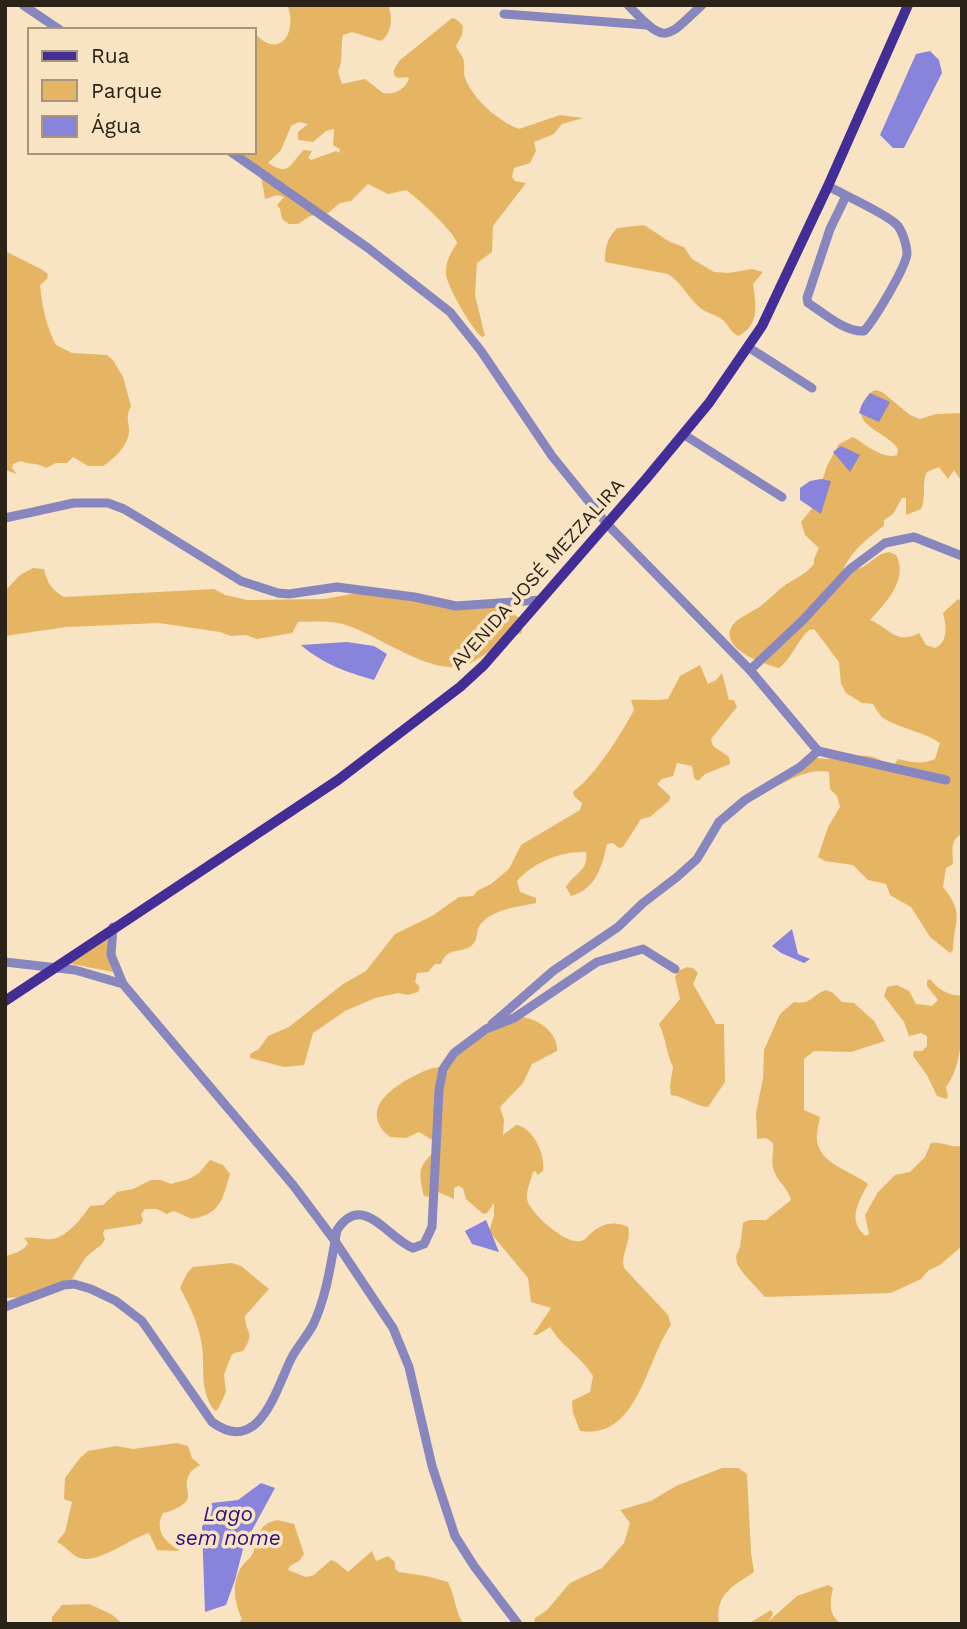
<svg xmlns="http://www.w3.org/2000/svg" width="967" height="1629" font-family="'Work Sans',sans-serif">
<rect width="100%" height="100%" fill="#f8e3c3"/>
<g fill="#e5b564" fill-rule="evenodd">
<path d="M285,5h103c5,12 4,28 -7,36l-29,-9 -9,3c-3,14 1,22 -5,37l4,12 23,-5 18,14c12,2 21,-3 26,-14l-2,-2 -9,1 -4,-3v-5l5,-9 53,-43 4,1 7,7 -1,9 -6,11c2,5 7,10 8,15 1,6 -1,11 1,17 8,21 33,43 54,51l41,-14 23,3 -21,6 -8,10 -20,8 2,9 -6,12 -16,5 -2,9 3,4 11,2 -33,43 -1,26 -15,11 -2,32 10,41 -3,1c-10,-7 -36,-53 -36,-63 -1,-13 5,-21 11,-31 -1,-9 -40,-46 -51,-53l-18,4 -20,-10 -17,17 -11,2 -12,10 -18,3 -12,8h-9l-7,-5 -2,-10 -3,-4 7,-8 -7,-2 -12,4c-4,-29 -7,-34 -33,-47h22v-120c22,28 44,4 34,-25zM299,122l9,2 -10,8v8l15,2 13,-11 8,-2 -1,16 7,4 -1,4 -3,-2 -25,9 -3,-2 4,-7 -8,-1c-14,12 -13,28 -36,13l13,-13 10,-24z"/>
<path d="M644,225l26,17 14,5 8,12 22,13 14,1 24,-4 11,3 -10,12c3,21 7,41 -15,52 -8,-4 -9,-11 -15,-16 -7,-6 -18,-7 -25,-14 -11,-10 -17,-24 -30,-32l-63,-12c0,-15 2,-23 12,-34z"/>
<path d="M5,251l36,18 7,5 -1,5 -7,6c2,21 6,41 16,60l16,8 35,2 6,5 10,17 8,29c-5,10 -3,13 -2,23 1,15 -14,29 -26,37h-15l-15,-9 -6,6h-11l-10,5c-9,-6 -16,-3 -25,-7l-8,3 -1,4 5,6 -12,-4z"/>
<path d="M875,390l7,2 28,23 10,4 16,-5 26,-1 -2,66 -6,-9 -6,9 -9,-12 -12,5c-6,11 0,23 -6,37l-15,6v-17h-4l-9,16 -9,6v6c-16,11 -34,27 -41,44l2,4 4,-3 14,-4 18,-13 8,-2 7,3c13,24 -11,49 -26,65 17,6 26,26 49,13l7,12 9,3c14,-6 11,-23 8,-35l14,-13 5,-1v235c-13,6 -9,18 -9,30l-7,4 -3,19c22,27 11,32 10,63l-3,3 -20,-16 -19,-30 -21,-12 -4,-11 -18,-4 -15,-15 -28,-4 -7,-4 10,-30 12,-20 -3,-11 -7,-7 -1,-17c-20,-5 -45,11 -63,20l50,-34c18,3 34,-4 52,-2 10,1 16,8 27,8l3,-5c14,3 24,6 37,0l5,-16c-17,-12 -40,-14 -57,-25 -4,-3 -7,-10 -10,-14l-11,-1 -16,-10 -5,-9 -2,-22 -25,-33 -5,1c-12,11 -19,31 -30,38 -15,-4 -60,-19 -47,-42 5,-8 15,-11 22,-16 12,-6 20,-17 30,-24 11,-8 21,-11 30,-22v-5l5,-11 -14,-13 -4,-13 13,-16 13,-40 12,-22 14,-7c12,7 30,23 44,18l1,-6c-9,-16 -47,-23 -35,-46 3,-6 6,-10 12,-13z"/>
<path d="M33,568l11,1c3,14 8,21 20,28l150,-8 11,6 22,5 78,-1 26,-5 39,-2 110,16 11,4 11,8v13c-16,6 -31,18 -46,27 -3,1 -6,4 -9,5 -36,12 -88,-30 -121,-40 -14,-5 -33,-3 -48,-3l-6,11 -35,6 -11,-4 -15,1 -11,-4 -61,-9 -93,4 -61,9v-45l15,-16z"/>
<path d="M700,665l8,19 8,-4 6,-7 7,27h5l3,7 -26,32 2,7 16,11 1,7 -25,10 -7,7 -4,-3 -2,-12 -15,-3 -4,13 -11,3 -5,5 13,12v4l-20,17 -9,2 -18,28 -4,1 -6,-5 -6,1c-5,23 -11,45 -36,52l-5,-9c8,-14 23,-16 20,-35 -25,-1 -52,10 -69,29l3,11 16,6v5c-18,4 -44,6 -56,22 -5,6 -1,15 -8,20 -11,10 -24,0 -31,19h-6l-7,8 -11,1 -2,9 5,5 -2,5 -10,3 -10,-2 -23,5 -30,13 -32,22 -9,32 -20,2 -34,-9v-4l9,-5 9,-13 21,-9 54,-43 23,-13 29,-37 37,-18 27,-19 14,-1 4,-5 14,-7 18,-15 12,-24 59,-35 2,-7 -8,-7 -1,-4c23,-18 47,-56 61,-82l-3,-10c13,-1 24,1 37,-1l12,-23z"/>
<path d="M107,938l1,19 5,15 -46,-9z"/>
<path d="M687,967l6,1 5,5 -5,11 23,40h8l1,58 -17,25c-14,-1 -24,-11 -37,-12l-1,-9 3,-19c-7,-14 -7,-29 -14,-43l21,-25 -5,-22 3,-6z"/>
<path d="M930,979c7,9 19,18 32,16 0,30 2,68 -16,92l2,10 -2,2 -9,-3 -10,-21 -14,-19 1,-5h8l5,-5v-10l-6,-3 -12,3 -5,-14 -20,-26 3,-9 10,-2 12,6 7,13 16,2 6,-6 -11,-14v-5z"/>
<path d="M826,990l7,3 9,9 12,1 20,18 11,20 -34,11 -37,-1 -10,8v51l16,7c-1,7 -4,16 -3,23 2,24 35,31 51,44 -9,17 -22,37 -2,52l3,-2 -4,-19 13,-23 17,-17 15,-3 15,-15 6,-14c11,-2 20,5 30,3l1,-3v103l-22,19 -11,5 -8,9 -30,14 -126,4 -22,-24 -6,-9 -1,-8 4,-9 3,-24 6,-3h17l25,-20c-3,-13 -15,-19 -18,-32 -2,-7 1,-17 0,-25l-7,-5 -9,1 -1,-26 7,-35 1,-28 16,-36 14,-12c16,4 19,-8 32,-12z"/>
<path d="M521,1017c16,1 38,16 36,34l-25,13 -9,19 -23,24 4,13 -1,15 13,-10c17,2 30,30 27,46l-6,4 -1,-4 -3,1c-2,8 -7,18 -6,27 3,14 37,45 53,42 4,0 6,-3 9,-6 12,-11 23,-15 39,-8 4,14 -8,28 -4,41l44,47 3,10c-25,35 -33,115 -91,106l-7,-18 -1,-12 18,-9 3,-16c-13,-21 -30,-28 -43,-49l-13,8h-4l18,-27 -20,-6 -3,-24 -39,-47 5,-15v-13l-7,10 -4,1 -17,-15 -3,-11 -5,-2 -4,2v11l-18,-8 -8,6 -4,-1c-11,-40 6,-29 17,-59l-9,3 -13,-8 -13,6 -16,-1c-36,-29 10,-56 37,-67 5,-2 11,-2 16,-4 12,-7 20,-22 33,-29 14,-8 30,-13 45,-20z"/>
<path d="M210,1160l13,5 7,9c-7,24 -9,40 -38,45l-18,-8 -7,3 -10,-5h-12l-4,5 2,6 -2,4 -37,6 -1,4 2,5 -3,5 -16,13 -16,25 -47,15 -18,1v-42c9,-2 19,-5 23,-13l-4,-5c10,-2 19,2 28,1 15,-2 30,-21 38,-33l13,-1 14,-13 16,-3 18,-9h10l10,4 18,-5 10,-6z"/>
<path d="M232,1263l9,3 28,23 -24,27c0,17 11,16 -2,35l-9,2 -3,3 -7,19 2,17 -8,17 -3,2c-16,-20 -10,-42 -13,-65 -3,-21 -12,-40 -22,-58l7,-15 6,-6z"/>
<path d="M177,1443l11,3 4,12 8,7c-5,3 -10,6 -12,12 -5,14 8,20 -9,30 -6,3 -9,5 -16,6 -9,17 1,28 16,37l-1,1 -21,-1 -8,-17c-19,5 -50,31 -69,25 -8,-2 -14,-12 -23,-16l8,-10 7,-30 -8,-3 1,-21 15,-20 8,-7 28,-5 17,3z"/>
<path d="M722,1468h16l9,6 4,79 3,19c-21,14 -40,23 -35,52h-185l1,-6 12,-8 23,-27 32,-15 22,-25 6,-20 -10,-13 31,-9 25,-15z"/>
<path d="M277,1520l17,4 10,30 -5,7 -9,5 -2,4 18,7 8,-2 17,-15 5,2 12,10 24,-21 4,10 12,-5 7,6v7l4,3 27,4 22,6c7,14 7,28 15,42h-225l4,-5c-8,-17 -11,-37 0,-53 4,-5 9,-8 11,-13 6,-16 3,-28 24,-33z"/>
<path d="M828,1585l5,3c-3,15 -5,26 8,36h-93l23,-14 2,4 -5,8 29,-26z"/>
<path d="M89,1604l22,10 12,10h-71v-7l10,-12z"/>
</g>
<g fill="#8883db">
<path d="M930,51l9,9 3,13 -38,75h-11l-13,-13 36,-81z"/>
<path d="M870,393l20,9 -11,20 -20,-9 3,-9z"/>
<path d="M841,446l19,9 -10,17 -17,-20z"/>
<path d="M821,479l10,2 -10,33 -21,-14v-12l10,-7z"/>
<path d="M347,642l27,4 13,8 -13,26c-28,-8 -51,-16 -73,-35z"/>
<path d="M792,929l6,25 12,5 -6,4 -23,-10 -9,-7z"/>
<path d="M486,1220l13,32 -27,-8 -7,-13z"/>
<path d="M261,1483l14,5 -31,57 -9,35 -9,25 -21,7 -3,-85 10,-24 26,-3z"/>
</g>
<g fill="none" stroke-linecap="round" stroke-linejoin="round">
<g stroke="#8786bf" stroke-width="9">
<path d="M23,5l37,25"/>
<path d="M628,5c38,40 37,35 74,0"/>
<path d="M504,14l143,11"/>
<path d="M231,152l137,96 82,64 31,39 71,105 55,68 143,146 68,81"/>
<path d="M828,186c16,9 57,27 68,38 6,5 11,22 11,30 -2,15 -33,66 -43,77 -20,1 -40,-18 -56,-28l-1,-5 23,-69 16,-33"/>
<path d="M748,347l64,41"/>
<path d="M683,434l99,63"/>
<path d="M5,518l69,-15h34l16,6 20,12 97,60 37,12 11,1 48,-7 77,10 42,9 84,-6"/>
<path d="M750,670l53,-50 47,-51 35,-26 29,-6 48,19"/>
<path d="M818,751l128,29"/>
<path d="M113,927l-2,28 12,29 170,201 42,56 58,87 16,39 23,99 23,70 19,30 44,58"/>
<path d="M5,962l70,8 48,14"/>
<path d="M492,1024l61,-53 65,-44 25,-24 34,-26 20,-18 22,-37 26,-22 55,-33 18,-16"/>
<path d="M5,1307l59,-22 10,-1 17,5 25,12 26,20 70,101c48,35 64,-34 80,-65 6,-11 15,-21 21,-32 14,-30 18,-63 24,-95 26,-39 50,8 76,18l11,-4 8,-17 7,-137 4,-21 11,-16 32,-24 28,-11 83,-56 46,-13 32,20"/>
</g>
<path stroke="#422e96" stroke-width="10" d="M5,1001l333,-221 122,-93 24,-22 162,-186 63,-76 53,-77 66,-140 80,-181"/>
</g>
<g text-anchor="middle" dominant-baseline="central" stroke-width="7" stroke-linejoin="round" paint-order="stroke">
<g font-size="19" fill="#2b2317" stroke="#f8e3c3">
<text transform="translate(537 574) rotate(-48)">AVENIDA JOSÉ MEZZALIRA</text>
</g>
<g font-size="21" font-style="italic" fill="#2f137b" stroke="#f8e3c3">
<text x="228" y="1513">Lago<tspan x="228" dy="24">sem nome</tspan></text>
</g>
</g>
<rect width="967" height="1629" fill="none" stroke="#2b2317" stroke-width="14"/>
<rect x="28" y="28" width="228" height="126" fill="#f8e3c3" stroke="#a6967e" stroke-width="2"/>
<rect x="42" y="51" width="35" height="10" fill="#422e96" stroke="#a6967e" stroke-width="2"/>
<text x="91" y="63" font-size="21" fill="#2b2317">Rua</text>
<rect x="42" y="80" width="35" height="21" fill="#e5b564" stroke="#a6967e" stroke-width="2"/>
<text x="91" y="98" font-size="21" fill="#2b2317">Parque</text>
<rect x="42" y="116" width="35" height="21" fill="#8883db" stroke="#a6967e" stroke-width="2"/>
<text x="91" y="133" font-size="21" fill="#2b2317">Água</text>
</svg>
